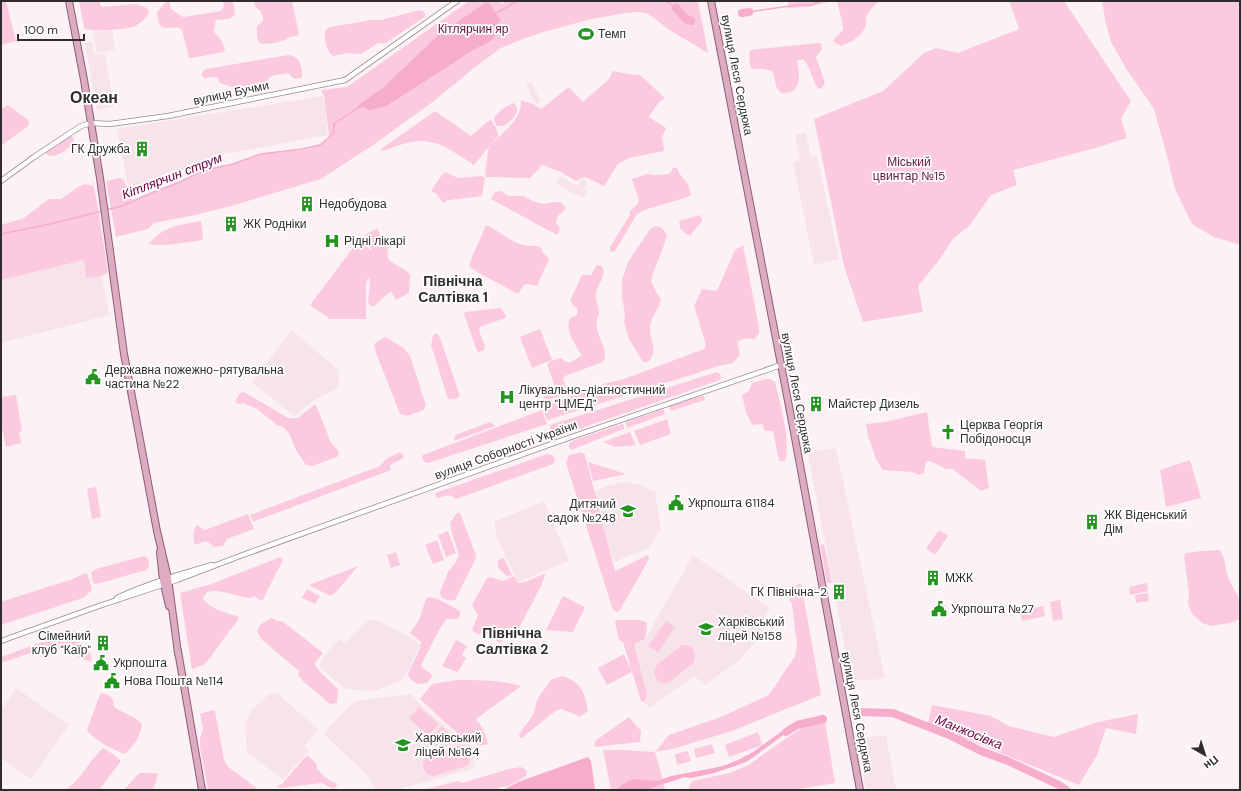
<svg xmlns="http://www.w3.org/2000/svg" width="1241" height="791" font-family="'DM Sans',sans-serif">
<rect width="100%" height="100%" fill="#fcf1f5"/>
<g fill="#f7e4eb">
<path d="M112,30l3,20 -18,3 -4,-20z"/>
<path d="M92,42l2,13 11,-1 9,52 -17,4 -12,-67z"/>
<path d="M531,82l10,20 -5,2 -10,-20z"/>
<path d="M323,96l5,39 -104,19 -95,37 -12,-62z"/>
<path d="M806,133l5,24 6,-1 22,103 -25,6 -21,-103 7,-2 -5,-25z"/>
<path d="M560,176l17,10 6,-7 5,3 -4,5 3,4 -4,7 -12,-5 -14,-10z"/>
<path d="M84,260l2,17 16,-1 7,39 -108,28v-63z"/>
<path d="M292,330l46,40 1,17 -28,15 -16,14 -44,-34z"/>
<path d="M836,448l49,230 -12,2h-22l-43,-227z"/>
<path d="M625,482l16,3 14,7 6,37 -12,19 -35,14 -21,-70 17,-7z"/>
<path d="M544,501l25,60 -51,21 -21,-43 -3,-17z"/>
<path d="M693,555l77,53 -9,15 1,12 -24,26 -33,24 -11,-9 -44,32 -6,-6 3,-8 -13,-51 11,-4z"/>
<path d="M370,619l10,3 35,18 5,5 -14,30 -6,6 -26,10 -29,-2 -26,-23 4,-9 13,-15 3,-3 6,4z"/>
<path d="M16,688l53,37 -38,54 -30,-21v-48z"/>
<path d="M270,693l8,1 40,35 -13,16 4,6 -26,28 -36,-26 -2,-29 6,-13z"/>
<path d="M411,694l11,12 30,26 16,9 4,7 3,20 -79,22h-19l-8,-13 -45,-43 10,-12 21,-21z"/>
<path d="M886,735l10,55h-30l-9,-51z"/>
</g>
<g fill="#fccade">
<path d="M1,1h5l10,40 -15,4z"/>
<path d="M79,1h21v4l3,2 33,-3 11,4 2,5c-4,6 -9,11 -16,14 -9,2 -43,6 -49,1z"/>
<path d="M169,1l2,8 12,8 38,-6 3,-5 -1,-5h10l2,14 -6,4 -13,1 -1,4 -1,8 8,9 3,9 -2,2 -31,6h-3l-7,-28 -4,-3c-17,2 -19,3 -21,-15l8,-9z"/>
<path d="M254,1h38l7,33 -2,2c-8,0 -8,3 -15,5 -7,2 -16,4 -23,2l-2,-6v-11l6,-5v-4l-3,-7 -5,-3z"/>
<path d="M469,1h31l2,3 3,-3h193l10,52 -40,-24 -14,-11 -8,-5 -9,-1 -11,1 -35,6 -47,13 -19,6 -24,10 -26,19 -41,34 -58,42 -55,36 -90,27 -36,9 -41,8 -6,6 -32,8 -10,-56 14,-3 4,2 5,16 5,5 46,-19 23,-11 30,-7 28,-10 41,-4 18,-5 8,-7 1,-4 -5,-35 1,-1 -4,-8 26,-3z"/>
<path d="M788,1h44l-24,6 -19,1 -1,-4z"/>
<path d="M837,1h42c-4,4 -9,8 -12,14 -2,3 -1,6 -1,9 -3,12 -14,18 -25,22l-6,-3 -2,-3 10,-10v-4z"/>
<path d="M1009,1h55l67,100 -10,18 6,19 -35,11 -79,21 4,15 -26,10 -21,30 -17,14 -16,24 -19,23 5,26 -60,10 -19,-56 -30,-147 69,-28 41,-38 12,-5 22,5 61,-24z"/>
<path d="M1102,1h138v244l-26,-8 -22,-13 -17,-35 -7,-29 -14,-51 -27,-39 -16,-28 -5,-18z"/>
<path d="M420,10l4,2 2,4 -42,28 -6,-1 -17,11 -14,-1 -14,3c-7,-5 -10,-20 -7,-27l5,-2 40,-7h10z"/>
<path d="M818,43l3,1 1,5 -6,8 9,26 -3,5 -4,1c-6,-10 -7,-21 -15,-30l-6,2c3,12 5,30 -11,32 -3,0 -4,1 -6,-1 -6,-5 -4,-15 -8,-21l-8,-2h-12c-3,-5 -3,-13 -2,-19z"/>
<path d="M288,55c8,1 12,4 13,13 1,4 2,6 0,10l-7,1 -6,-6 -17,3 -4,5 -1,6 -24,5 -4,-3 -18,-6 -3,-6 -13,1 -2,-3v-3l4,-3z"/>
<path d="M612,71l16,3 12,1 25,23c-7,4 -12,12 -16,19l17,11 -4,9 2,14 -35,7 -11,6 -14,22 -19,-9 -9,4 -15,-9 -19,-7 -12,13 -45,-1 3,-27 2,-5c13,-13 32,-25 31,-45l12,4 8,5 28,-22 14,15 27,-24z"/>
<path d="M514,103l3,4c1,9 -6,13 -13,19h-7l-2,-3 -1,-5c4,-6 12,-13 20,-15z"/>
<path d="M8,105l21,16v2l-1,3 -27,20v-37z"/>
<path d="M435,111l36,25 16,-14 4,-2c3,4 7,10 7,16 -9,9 -15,19 -24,29 -14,-9 -35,-25 -53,-24 -13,0 -26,6 -39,10l-2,-1 1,-1z"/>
<path d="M72,135l2,5c-3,8 -21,22 -29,13z"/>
<path d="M673,168h4l2,5 9,11 3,11 -3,2 -44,13 -7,4 -22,37 -3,1 -2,-2v-3l20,-32v-4l7,-6 2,-5 -7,-21 15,-5 8,1 14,-1z"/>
<path d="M445,172l13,6 24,-2 3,2 -3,18 -33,4 -6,3 -6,-9 -6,-3 11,-16z"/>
<path d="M92,178l5,24 11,70 -6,4 -16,2 -2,-18 -83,20v-55l23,-7 25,-19h12l17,-12 7,-3 8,2z"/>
<path d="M500,191l9,5h14l10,5 10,3 11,-2h7l5,6 -8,8 -2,6 4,7 -3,6 -66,-36 4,-7z"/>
<path d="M700,215l2,6 -12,15 -9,-6 -2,-9z"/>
<path d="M201,221l2,19c-17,2 -37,7 -54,4 14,-18 30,-19 52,-23z"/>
<path d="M486,225c12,5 26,18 38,20 8,2 9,-1 18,3v4l4,3 3,4 -12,27 -10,-2 -3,1 -6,9 -41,-22 -8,-6c4,-14 12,-27 17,-41z"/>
<path d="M657,226l5,2 5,7c-4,16 -12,30 -16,46l6,13 4,5c-2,11 -11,18 -11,30 0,13 9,21 -2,33h-5l-14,-23 -5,-17 1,-8 -3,-17v-17l6,-18 23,-34z"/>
<path d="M377,228l3,7 7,9 1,14 2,3 18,11 2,4 -1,17 -13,7 -5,-9 -18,16 -5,-4 2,-22 -2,-4 -2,8v34h-36l-20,-14 49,-65 13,11 -7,-16z"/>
<path d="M743,245l16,82v6l-5,7c-6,-3 -10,-2 -17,2l3,13 -7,8 -14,3 -171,54 -2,-2 -3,-9 1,-3 63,-23 17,-4 80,-30 2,-4 -12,-39 8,-17 15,2 18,-41z"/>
<path d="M600,265c9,7 -2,19 -4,28 -1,6 3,13 3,19 1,3 -2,5 -2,8 -4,14 14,30 6,42l-38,14 -2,2 4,13 -1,3 -20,7 -3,-5 -2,-5 2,-1h3l9,-3 -8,-23 4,-3 10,-3 5,4h5l10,-6v-2c-7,-12 -16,-22 -11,-36l7,-3 1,-5 -8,-9 12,-26h9l5,-9z"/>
<path d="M501,308l5,8 -1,2 -25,9 -1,4 6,15 -1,4 -5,2 -2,-1 -13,-37 1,-2z"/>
<path d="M540,329l12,31 -20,8 -12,-31z"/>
<path d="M435,334h3l2,4 20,58c-3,3 -8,4 -12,3l-17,-54 2,-9z"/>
<path d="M385,337l19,11 6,8 16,49 -2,5 -17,6 -7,-2 -25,-64 -1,-6z"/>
<path d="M717,372l4,3v3l-1,2 -164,57c-5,-3 -6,-6 -6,-12z"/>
<path d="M766,379h4l5,3c5,22 16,57 10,79h-6l-6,-30h-8l-3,-7 -10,1 -6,-13 -4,-17 7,-4 3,-8z"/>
<path d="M244,392l44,26h10l16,-13h2l15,38 6,6 2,5 -2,3 -25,9 -6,-1 -10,-15 -7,-17 -6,-6 -6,-2 -20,-16 -14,-6 -4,1 -4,-2 5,-9z"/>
<path d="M16,395l6,36 -3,1 2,11 -15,4 -5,-24v-26z"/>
<path d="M703,395l2,5 -34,11 -2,-5z"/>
<path d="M663,409l2,5 -38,14 -1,-3v-3z"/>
<path d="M542,410l5,14 -119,39 -4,-1 -2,-6 1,-1z"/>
<path d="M927,412l5,35 33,4v7l20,2 4,28 -8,3c-9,-8 -19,-14 -28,-22h-7l-16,-8 -4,1 -2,11 -5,2 -7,-3 -29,-2 -7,-11 -8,-23 -2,-12 19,-2z"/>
<path d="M667,419l4,15 -31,11 -6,-14z"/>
<path d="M490,422l5,4 -41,15 1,-6z"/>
<path d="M622,424l2,1v4l-53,21 -2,-3v-3l3,-3z"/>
<path d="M630,432l6,13 -21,2 -12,-5z"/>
<path d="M400,452l4,4 -1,2 -13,7 1,5 -138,52 -3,-7 130,-49 6,-7z"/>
<path d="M581,452l4,3 30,116 33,-16 1,4 -29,51 -3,2 -4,-2 -47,-147 3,-8z"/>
<path d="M547,454l6,1 2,6 -2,3 -97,35c-6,-6 -11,-3 -18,-1l-2,-1 -1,-4 12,-4z"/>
<path d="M1190,460l11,38 -35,9 -6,-37z"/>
<path d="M588,462l38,12 -33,7z"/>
<path d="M96,487l5,30 -9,2 -5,-30z"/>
<path d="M457,513h3l16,42 -1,5 -20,40c-6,1 -14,1 -15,-8l8,-20 8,-10 3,-7 -8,-25 -1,-7z"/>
<path d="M248,514l6,15 -27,10 -4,7 -10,1c-6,-9 -9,-5 -18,-2 -2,-8 -3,-13 2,-20l8,5z"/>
<path d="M939,530l9,6 -13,19 -9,-7z"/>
<path d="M448,531l8,22 -10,4 -8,-22z"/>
<path d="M437,540l7,20 -11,4 -8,-19z"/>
<path d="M824,544l8,39h-5l-7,-38z"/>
<path d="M1220,550c5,8 5,15 7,24 2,8 8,15 11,23 3,7 2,15 2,22l-10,4 -19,3 -9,-3 -9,-8 -5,-11 1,-11 -5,-36 2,-4 16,-2z"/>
<path d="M396,552l4,13 -9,3 -4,-13z"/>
<path d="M144,556l4,2 1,8 -3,4 -49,14 -4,-1 -2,-11 5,-3z"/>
<path d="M280,557l3,3 -21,41 -9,-5 -1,2c-15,0 -30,-10 -45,-6l-4,6c5,11 25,15 36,19l-2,4 -31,42 -3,2 -11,4 -12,-76 31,-9z"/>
<path d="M504,558l8,17 -4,2 -10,-9v-8z"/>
<path d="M358,566l-22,26 -6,4 -21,-11z"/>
<path d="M87,573l3,9 2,8 -9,8 -82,27v-23c23,-8 46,-15 69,-22 6,-2 10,-5 17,-7z"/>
<path d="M546,573l-5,13 -24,46 -4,3 -11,-3 -14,-6 -5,7 -4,2 -3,-2 -4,-3 6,-15 -6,-10 15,-27 4,-1 11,4 12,-5 4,7 7,-1z"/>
<path d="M801,583l20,112 -89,36 -60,18 -17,3 9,32 1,6h-54l-8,-40h19l33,2 14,-17 52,-18 48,-22 26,-39 2,-11 -5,-41 -5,-9 6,-8z"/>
<path d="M1147,583l1,8 -18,4 -1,-8z"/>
<path d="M307,589l13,7 -5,8 -13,-6z"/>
<path d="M1148,593l1,8 -13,2 -1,-8z"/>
<path d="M563,596l22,11 -12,25 -27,-2z"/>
<path d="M430,597l8,2 22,12c0,11 -7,8 -14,8l-7,11 -18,35c2,5 8,6 11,10 -3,13 -21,11 -24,-1l12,-26 1,-6 -11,-9 9,-13 7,-21z"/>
<path d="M1060,600l3,19 -10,2 -3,-19z"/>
<path d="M1043,606l2,10 -23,5 -2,-9z"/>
<path d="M272,618l5,3h5l41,32 -9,11 8,10 16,15 -1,14 -7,1 -26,-22 -6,-7 1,-4 -38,-32 -4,-8 4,-7z"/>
<path d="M618,620h21l7,2 1,5 -2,12 -11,5 13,50 -3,8 -3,-1 -18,-59 -4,-2 -4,-18z"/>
<path d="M666,621l9,6 -17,26 -10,-7z"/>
<path d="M488,627l17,8 -4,8 -17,-8z"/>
<path d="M75,630c2,4 2,7 4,10 4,7 15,11 12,21h-3l-20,-9 -17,-6 -50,17v-6z"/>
<path d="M456,640l11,6 -5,9 4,3 -8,14 -16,-6z"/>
<path d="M682,645h6l5,3 2,8 -1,6 -24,20c-11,5 -20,-7 -13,-17z"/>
<path d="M624,654l8,18 -25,13 -9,-17z"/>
<path d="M563,676c18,6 22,17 25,35l-9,6 -2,-2 -16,-6 -7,3 -31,25 -3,1 -1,-3c4,-8 11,-13 14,-21 3,-5 2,-11 5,-15 3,-7 9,-12 12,-19z"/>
<path d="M458,680c21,0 42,0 63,6l-45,33c6,7 10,16 12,25 -3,1 -6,1 -9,1 -18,-4 -45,-34 -59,-46l12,-15z"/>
<path d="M102,693l8,3 3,4 1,7c10,7 20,8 28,17 -1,11 -9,24 -18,30 -13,-6 -29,-13 -37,-24l13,-36z"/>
<path d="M932,705l59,11 18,10 45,11 44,-15 40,-8 -2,20 -30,-6 -9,27 -18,30 -151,-62z"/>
<path d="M419,707l20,17 -11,12 -19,-18z"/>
<path d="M212,710l3,1 9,49 3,6 32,24h-51l-8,-42v-9l3,-11 -3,-14z"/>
<path d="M629,717l12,14 -1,11 -46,5 1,-6z"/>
<path d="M825,721l10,62 -42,7h-105l2,-5 3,-4 36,-8 20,-8 16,-12 35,-24z"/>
<path d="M442,726l7,7 -12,13 -7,-7z"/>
<path d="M758,732l4,13 -33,12 -4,-12z"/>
<path d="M712,744l3,9 -19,5 -2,-9z"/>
<path d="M458,746c12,1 16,11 9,20l-33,10c-7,-1 -11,-5 -11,-13l4,-7z"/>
<path d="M103,748l10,6 8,7 -22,29h-33c15,-11 23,-29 37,-42z"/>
<path d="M688,751l3,10 -14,4 -2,-11z"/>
<path d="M307,755l9,8 1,5 2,3 7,7 11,6 -1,3 -3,2 -11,-6 -42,5 -3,-2 5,-2z"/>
<path d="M521,767l6,4 -1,5 -17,10 -8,1 -7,3h-71l35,-9 4,2 47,-14z"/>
<path d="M139,773h18l1,2 -5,15h-29z"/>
</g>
<g fill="#f6accb">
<path d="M485,3h4l12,18 -8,6v3l2,6 -4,5 -20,10 -22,15 -63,40 -15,4h-3l-3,-3 -9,2 5,-6 22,-15 53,-51z"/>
<path d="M792,724l4,3 -14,9 -34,25 -10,4 -24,8 -23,5 -6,-1 -18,6 -6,1 -14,6h-29v-2l10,-7 8,-2 21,2 14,-5 43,-8 12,-3 12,-5 15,-8z"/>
<path d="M588,757l3,4 4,29h-99l9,-1 13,-7z"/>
</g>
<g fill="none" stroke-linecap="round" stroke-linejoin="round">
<g stroke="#f6accb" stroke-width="1.5">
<path d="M666,1l10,7"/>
<path d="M749,12l48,-7h15l8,-4"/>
<path d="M497,13l20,-12"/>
<path d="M106,210l16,-4 32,-14 26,-10 22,-11 31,-7 28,-10 41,-5 18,-4 14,-12v-9l22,-15"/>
<path d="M1,234l49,-10 53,-13"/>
</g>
<g stroke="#f6accb" stroke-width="8">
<path d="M676,8l10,11 5,2"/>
<path d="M742,13l7,-1"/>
<path d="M858,712l35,1 56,22 32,16 27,10 51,24 7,5"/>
<path d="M786,732l11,-7 26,-6"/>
</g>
<defs>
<g id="minor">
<path d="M1,181l33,-24 47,-31 10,-3 19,1 58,-8 177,-36 112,-79"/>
<path d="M117,598c29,-14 64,-24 95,-33"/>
<path d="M1,641l98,-35 78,-26 63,-24 314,-113 227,-78"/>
</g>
<g id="major">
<path d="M69,1l15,79 16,98 24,176 33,177 11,47 10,75"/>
<path d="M711,1l82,426 67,363"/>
<path d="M160,552l3,28 6,26"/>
<path d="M178,651l24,139"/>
</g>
</defs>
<use href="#minor" stroke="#958b8f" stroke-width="6"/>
<use href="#major" stroke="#915c74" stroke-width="8"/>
<use href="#minor" stroke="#fff" stroke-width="4.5"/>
<use href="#major" stroke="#dcacc2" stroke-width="6"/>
</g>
<defs>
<symbol id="stadium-bare" viewBox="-9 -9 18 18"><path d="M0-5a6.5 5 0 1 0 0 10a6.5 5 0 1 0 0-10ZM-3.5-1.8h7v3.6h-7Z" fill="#249420" stroke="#fff" stroke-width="2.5" paint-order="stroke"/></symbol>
<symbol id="building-bare" viewBox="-9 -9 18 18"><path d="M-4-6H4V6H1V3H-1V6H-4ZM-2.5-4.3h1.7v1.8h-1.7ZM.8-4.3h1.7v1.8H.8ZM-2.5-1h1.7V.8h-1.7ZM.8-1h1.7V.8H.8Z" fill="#249420" stroke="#fff" stroke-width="2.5" paint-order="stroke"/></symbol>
<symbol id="hospital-bare" viewBox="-9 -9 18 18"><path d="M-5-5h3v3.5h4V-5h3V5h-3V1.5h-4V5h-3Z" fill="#249420" stroke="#fff" stroke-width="2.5" paint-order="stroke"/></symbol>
<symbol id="civic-bare" viewBox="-9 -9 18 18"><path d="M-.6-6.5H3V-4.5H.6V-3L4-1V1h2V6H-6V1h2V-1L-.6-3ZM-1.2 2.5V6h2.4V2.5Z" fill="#249420" stroke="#fff" stroke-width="2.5" paint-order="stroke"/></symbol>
<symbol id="church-bare" viewBox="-9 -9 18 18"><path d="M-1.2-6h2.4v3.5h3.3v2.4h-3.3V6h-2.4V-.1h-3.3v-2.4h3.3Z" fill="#249420" stroke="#fff" stroke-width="2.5" paint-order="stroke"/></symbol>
<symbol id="school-bare" viewBox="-9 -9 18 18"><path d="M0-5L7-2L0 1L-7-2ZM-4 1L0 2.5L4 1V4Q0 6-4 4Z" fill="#249420" stroke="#fff" stroke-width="2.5" paint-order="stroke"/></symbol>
</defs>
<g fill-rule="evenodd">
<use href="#stadium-bare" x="575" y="23" width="22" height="22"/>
<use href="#building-bare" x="131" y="138" width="22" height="22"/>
<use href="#building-bare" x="296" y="193" width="22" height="22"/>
<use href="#building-bare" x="220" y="213" width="22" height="22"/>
<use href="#hospital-bare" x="321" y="230" width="22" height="22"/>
<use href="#civic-bare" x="82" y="366" width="22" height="22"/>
<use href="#hospital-bare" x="496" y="386" width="22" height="22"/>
<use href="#building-bare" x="805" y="393" width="22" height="22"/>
<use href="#church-bare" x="937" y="421" width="22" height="22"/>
<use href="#civic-bare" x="665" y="492" width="22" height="22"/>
<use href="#school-bare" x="617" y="500" width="22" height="22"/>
<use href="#building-bare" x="1081" y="511" width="22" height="22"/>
<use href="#building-bare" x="922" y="567" width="22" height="22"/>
<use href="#building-bare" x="828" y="581" width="22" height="22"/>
<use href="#civic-bare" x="928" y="598" width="22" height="22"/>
<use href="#school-bare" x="695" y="618" width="22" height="22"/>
<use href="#building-bare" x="92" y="632" width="22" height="22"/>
<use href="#civic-bare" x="90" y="652" width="22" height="22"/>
<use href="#civic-bare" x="101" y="670" width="22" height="22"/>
<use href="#school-bare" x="392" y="734" width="22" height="22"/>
</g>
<g text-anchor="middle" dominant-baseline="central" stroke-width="3.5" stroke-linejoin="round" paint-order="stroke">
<g font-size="12" fill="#62143e" stroke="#fff">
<text x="473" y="29">Кітлярчин яр</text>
<text x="909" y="162">Міський<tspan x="909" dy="14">цвинтар №15</tspan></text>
</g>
<g font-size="12" fill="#312d2f" stroke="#fff" text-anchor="start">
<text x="598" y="34">Темп</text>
<text x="130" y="149" text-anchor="end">ГК Дружба</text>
<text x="319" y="204">Недобудова</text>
<text x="243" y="224">ЖК Родніки</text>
<text x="344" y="241">Рідні лікарі</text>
<text x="105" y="370">Державна пожежно-рятувальна<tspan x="105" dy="14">частина №22</tspan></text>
<text x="519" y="390">Лікувально-діагностичний<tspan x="519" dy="14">центр "ЦМЕД"</tspan></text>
<text x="828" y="404">Майстер Дизель</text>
<text x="960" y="425">Церква Георгія<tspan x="960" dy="14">Побідоносця</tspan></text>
<text x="688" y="503">Укрпошта 61184</text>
<text x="616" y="504" text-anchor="end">Дитячий<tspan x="616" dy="14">садок №248</tspan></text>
<text x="1104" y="515">ЖК Віденський<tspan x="1104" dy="14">Дім</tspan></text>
<text x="945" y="578">МЖК</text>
<text x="827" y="592" text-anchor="end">ГК Північна-2</text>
<text x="951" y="609">Укрпошта №27</text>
<text x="718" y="622">Харківський<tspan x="718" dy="14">ліцей №158</tspan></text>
<text x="91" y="636" text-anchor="end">Сімейний<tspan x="91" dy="14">клуб "Каїр"</tspan></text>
<text x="113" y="663">Укрпошта</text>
<text x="124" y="681">Нова Пошта №114</text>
<text x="415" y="738">Харківський<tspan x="415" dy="14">ліцей №164</tspan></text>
</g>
<g font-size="12" fill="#312d2f" stroke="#fff">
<text transform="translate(737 75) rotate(79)">вулиця Леся Сердюка</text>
<text transform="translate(231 93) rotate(-12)">вулиця Бучми</text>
<text transform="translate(797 393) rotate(79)">вулиця Леся Сердюка</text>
<text transform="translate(506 450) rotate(-20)">вулиця Соборності України</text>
<text transform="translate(857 712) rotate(79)">вулиця Леся Сердюка</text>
</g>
<g font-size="13" font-style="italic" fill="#6d0042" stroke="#fff">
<text transform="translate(172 176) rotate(-21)">Кітлярчин струм</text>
<text transform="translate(969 732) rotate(22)">Манжосівка</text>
</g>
<g font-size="14" font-weight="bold" fill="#312d2f" stroke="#fff">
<text x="453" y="281">Північна<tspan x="453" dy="16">Салтівка 1</tspan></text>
<text x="512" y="633">Північна<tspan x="512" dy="16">Салтівка 2</tspan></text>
</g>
<g font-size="16" font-weight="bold" fill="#312d2f" stroke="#fff">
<text x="94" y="97">Океан</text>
</g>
</g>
<rect width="1241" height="791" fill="none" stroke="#312d2f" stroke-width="4"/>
<g transform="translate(1205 755) rotate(141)" stroke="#ffffff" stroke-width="3" paint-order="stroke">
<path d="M0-3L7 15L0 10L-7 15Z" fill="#312d2f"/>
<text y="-6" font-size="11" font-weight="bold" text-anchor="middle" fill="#312d2f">Пн</text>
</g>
<path d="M18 34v6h66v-6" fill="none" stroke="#312d2f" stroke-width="2"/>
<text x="24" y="34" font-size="12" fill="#312d2f" stroke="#ffffff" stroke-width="3" paint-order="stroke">100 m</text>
</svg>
